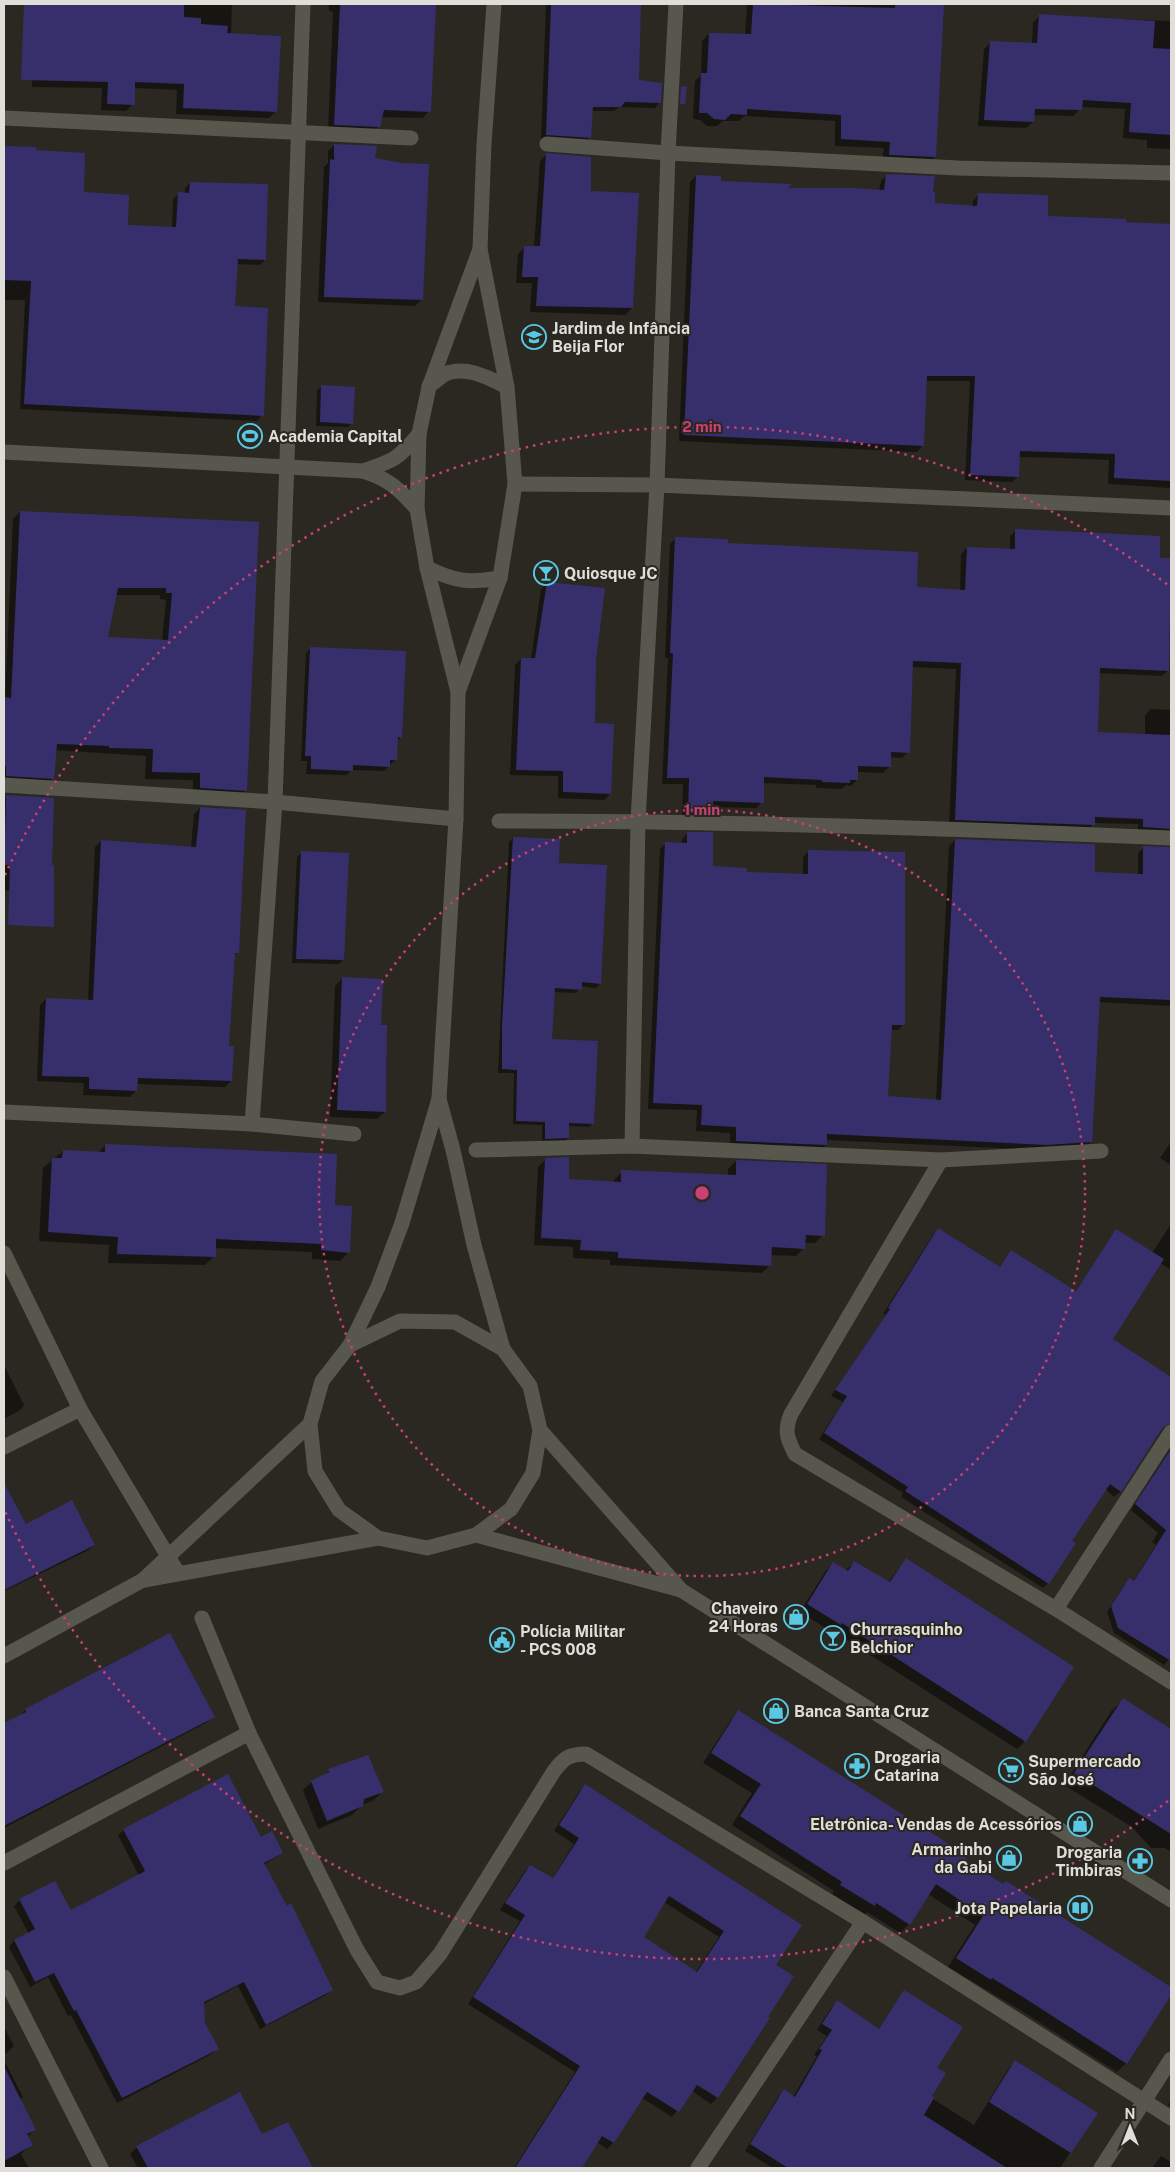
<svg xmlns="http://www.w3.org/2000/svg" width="1175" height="2172" font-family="'Public Sans',sans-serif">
<rect width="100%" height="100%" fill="#2a2821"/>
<g fill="#0007" fill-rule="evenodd">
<path d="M36,4h196l-1,31 45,76 -7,7 -93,-4 1,-24 -43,-2 -1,16 -7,7 -25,-1 1,-22 -70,-1z"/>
<path d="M329,4h106l-6,107 -6,7 -42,-1 -2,9 -7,7 -44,-2 5,-119 -4,-1z"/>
<path d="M546,4h95l-4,77 23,21 -5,6 -36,-1 -5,4h-22l-2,26 -5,6 -44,-3z"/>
<path d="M747,4h196l-8,153 -7,7 -46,-3 2,-13 -49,-2v-25l-91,-5 -5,5h-16l-6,5h-10l-7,-6 -7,-1 2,-38 6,-6 1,-34 7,-7 36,1z"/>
<path d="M1040,16l131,5v137l-1,-9 -23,-1v-8l-24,-2 2,-29 -44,-2 -7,9 -41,-1v7l-7,6 -48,-2 6,-77 7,-7 41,2 1,-22z"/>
<path d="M334,145l39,14 49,140 -7,7 -97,-4 6,-135 4,-4v-12z"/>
<path d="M4,147l31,1v3l47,42 45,33 45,2 1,-29 6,-5h6v-6l5,-5 75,77 -5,5 -24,-1 -2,44 28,107 -5,6 -237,-12 5,-109h-21z"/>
<path d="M546,155l44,37 42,116 -7,7 -95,-3 2,-29h-16l2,-29 6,-6 10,-1 6,-86z"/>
<path d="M887,175l45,18 1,12 39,2 1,-6 6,-7 68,23 124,8v263l-63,-4 1,-24 -49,-2 -42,-1v19l-6,6 -47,-2 5,-99h-44l-3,64 -6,7 -238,-11 11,-259 6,-6 23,6 66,7 94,2 2,-10z"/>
<path d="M322,386l30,37 -4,4 -32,-1 1,-36z"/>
<path d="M20,512l237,11 -11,267 -7,7 -46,-3v-14l-48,-1 1,-23 -91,-6 -2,28 -7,7 -42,-3v-59l9,-204zM115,595h45v4l6,1 -4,41 -55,-3z"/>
<path d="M1016,530l142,29 13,1v81h-2l-1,29 -6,6 -63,-3 -3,60 49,2v-20l6,-6 20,1v128l-33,-5v-9l-44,-1 -6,8 -139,-5 7,-157 -44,-2 -4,85 -6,6 -12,-1 -1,10 -6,6 -26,-1v8l-6,6 -5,-1 -4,4 -26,-1v-3l-54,-2v19l-6,6 -44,-1v6l-6,6h-24l1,-35h-21l6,-126h-3l5,-114 6,-6 50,6 189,45 45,2 1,-37 6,-6 43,2v-14z"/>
<path d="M547,583l48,78 -2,63 17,70 -6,6 -46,-2v-22l-48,-1 5,-110 6,-6h10l10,-70z"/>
<path d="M311,648l90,89 -4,4 -1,18 -12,12 -32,-1 -6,5 -40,-1 1,-13h-6l5,-108z"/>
<path d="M7,796l37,96 -40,-2v-91z"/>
<path d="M200,808l37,144 -3,4 -6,91 3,34 -6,6 -89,-3v7l-6,6 -47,-2 1,-12 -47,-2 3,-76 6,-6 42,2 7,-154 6,-6 90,7 3,-34z"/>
<path d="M688,833l24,35 34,5 57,2v-18l6,-6 95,173 -6,6h-7l-4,67 49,4 13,-255 6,-6 139,33 44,2v-22l6,-6 27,1v158l-72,-4 -8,140 -6,6 -45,2 -214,-10v5l-6,6 -90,-4v-14l-34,-2 1,-21 -49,-1 12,-260 6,-6 16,1v-5z"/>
<path d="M513,838l44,26 43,120 -4,4 -15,-2 -5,7 -23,-1 -2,48 42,83 -4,4 -21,-1v12l-4,4h-22v-17l-29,-1 1,-51h-16l11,-231z"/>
<path d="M302,852l41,108 -4,4 -47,-1 5,-106z"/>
<path d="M343,978l36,49 8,31 -2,54 -8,7 -47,-2 5,-131z"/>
<path d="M1171,1142v23l-11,-7z"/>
<path d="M105,1145l244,107 -9,9 -28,-2v-7l-97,-4 -1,8 -9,9 -97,-2 1,-18 -70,-4 4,-73 20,-17 35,2z"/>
<path d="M546,1159l22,21 46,3v-3l8,-8 106,4v-7l8,-8 87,74 -8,8h-11v5l-8,8 -26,-1v10l-8,8 -152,-8v-5l-37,-2v-11l-39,-2 4,-78z"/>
<path d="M1171,1224v46l-11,-7 -49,77 60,38v12l-20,32 10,6 -41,64 -6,5 -9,-8 -35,52 -22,42 -5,5 -142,-91 2,-4 -84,-54 24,-37 -12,-6 55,-81 -3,-1 50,-79 5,-6 61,39 13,-17 63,41 42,-62 35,23z"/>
<path d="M4,1365l20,40 -4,5 -16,9z"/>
<path d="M1171,1448v209l-7,8 -50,-32 -7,-21 17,-27 6,-5 3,2 23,-37 -4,-3 6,-9 -27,-23z"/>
<path d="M4,1487l21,39 69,19 -7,6 -83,40z"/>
<path d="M906,1560l119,181 -8,8 -184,-118 -1,1 -32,-20 25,-40 8,-9 12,8 9,-9 34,20z"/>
<path d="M1123,1700l48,30v122l-6,-4h-14l-19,-21 -68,-42 48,-75z"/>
<path d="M25,1710l188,7 -7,6 -202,105v-104l15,-7z"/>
<path d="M739,1712l230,152 34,22 3,-4 165,106v5l-45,70 -9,9 -100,-64 -69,-41 27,-42 -47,-31 -19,30 -9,9 -33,-21 -2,2 -33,-20 2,-3 -102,-66 20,-32 -49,-30 27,-42z"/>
<path d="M329,1770l54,21 -9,9 -12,5 -10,10 -34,14 -15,-39 9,-8 11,-5z"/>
<path d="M585,1786l190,179 -8,52 2,2 -52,79 -6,6 -19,-13 -20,26 -30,-19 -29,45 -6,6 -10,-7 -17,26h-66l61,-96 -107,-68 52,-83 -20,-11 24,-38 6,-6 22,13 22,-35 -20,-13 25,-39zM664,1902l55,35 -23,35 -54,-34z"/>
<path d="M124,1830l136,8 22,15 -18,12 67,125 -5,5 -66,34 -22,-43 -35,18 1,19 13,26 -5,5 -95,49 -46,-88 -3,1 -20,-39 -18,10 -21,-40 5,-6 15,-7 -15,-28 6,-6 34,-18 16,30 69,-36 -21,-41z"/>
<path d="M905,1991l31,77 -6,29 44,28 35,-57 6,-6 81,51 -36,55h-287l-28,-17 33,-54 6,-6 9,6 24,-41 -3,-1 13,-19 -10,-6 14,-22 6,-6 41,28z"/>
<path d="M4,2027l10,19 -10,9z"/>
<path d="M4,2060l19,37 -3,3 15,30 -7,6 3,9 -10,9 8,14h-25z"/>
<path d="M1171,2099v8l-3,-2z"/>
<path d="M262,2135l48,30 -3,3h-169l-8,-14 7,-7z"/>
<path d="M1161,2156l10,6v6h-19z"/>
</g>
<g fill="#372f6c" fill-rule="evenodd">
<path d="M24,4h160v13l17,1v6l27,2 -1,7 54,3 -4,76 -94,-4 1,-24 -49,-2v23l-28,-1 1,-22 -87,-2z"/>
<path d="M340,4h96l-5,108 -47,-2 -4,17 -46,-2z"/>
<path d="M551,4h90l-2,76 23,3 -1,20 -36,-1 -4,5h-28l-2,31 -45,-3z"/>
<path d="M753,4l142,4v-4h49l-8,153 -47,-2 1,-13 -49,-3v-24l-94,-6v6l-16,-1 -6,6 -11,-1 -7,-6h-8l2,-40h6l2,-40 42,1z"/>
<path d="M1039,14l116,7 -2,27 18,1v86l-42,-3 2,-29 -48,-3 -1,10 -47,-1 -1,13 -50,-2 6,-79 47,2z"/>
<path d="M681,86l6,1 -2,17h-5z"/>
<path d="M334,144l43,2 -2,12 27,5 27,1 -6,136 -99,-3 6,-138 4,1z"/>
<path d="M4,146l32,1v3l49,3 -1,39 45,3 -1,30 48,2 2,-35 11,1 1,-11 78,2 -2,76 -28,-1 -3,47 33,2 -4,108 -240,-12 7,-123 -27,-1z"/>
<path d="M546,153l45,4v34l48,2 -6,115 -97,-2 2,-29h-16l2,-31h16z"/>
<path d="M886,174l49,2 -2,16h2v11l42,3 1,-13 70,2v21l78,3v3l45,2v257l-57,-3 1,-24 -95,-3 -1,26 -49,-2 5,-99h-48l-3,70 -240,-11 12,-260 25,1v5l71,3 -4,4h63l33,2z"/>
<path d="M321,385l34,2 -2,37 -33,-2z"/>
<path d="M20,511l239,11 -12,269 -47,-3v-15l-48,-1 1,-23 -44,-1v-2l-52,-2 -3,35 -48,-3v-10h-2v-69l7,1zM118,588h48v5h6l-4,47 -60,-3z"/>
<path d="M1015,529l145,7v22h11l-2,113 -69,-3 -2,64 73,3v94l-28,-2v-8l-48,-2v8l-140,-5 6,-157 -48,-2 -3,92 -19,-1v15l-33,-1v14h-8v3l-28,-1v-2l-58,-3v26l-51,-2v13l-25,-1 1,-35h-22l6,-125h-3l5,-116 53,2v4l190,9 -1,35 48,3 2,-43 48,2z"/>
<path d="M547,582l58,6 -9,73 -1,62 19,1 -3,70 -48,-2v-21l-47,-1 5,-112h14z"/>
<path d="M310,647l96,4 -4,87 -4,-1 -1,23h-7v7l-37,-2v6l-42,-2v-13h-6z"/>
<path d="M6,795l48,3 -2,67h2v62l-46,-2 2,-60h-6z"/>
<path d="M200,807l46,3 -7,143h-4l-6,93h5l-2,35 -94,-3 -1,13 -48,-2v-12l-47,-1 4,-78 47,2 8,-160 95,7z"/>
<path d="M687,832h26v34l34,2v4l61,2v-24l97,2v173h-13l-4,71 53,4 14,-261 140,5v28l48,2v-28l28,1v153l-71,-3 -8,145 -45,3 -220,-11v11l-91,-4v-14l-35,-2 1,-20 -49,-2 12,-261 22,1z"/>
<path d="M513,837l47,2 -1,24 48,2 -6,119 -19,-2v8l-27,-2 -3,51 46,2 -4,83 -25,-1v15l-24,1v-17l-29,-1 1,-51 -15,-1v-44z"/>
<path d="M301,851l48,2 -5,107 -48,-1z"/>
<path d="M342,977l41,2 -2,46h6l-1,87 -49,-2z"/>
<path d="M105,1144l232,10 -2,51 17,1 -2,47 -29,-3v-6l-105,-5v18l-99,-3 1,-17 -70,-5 4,-74h10l1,-8 42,2z"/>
<path d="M569,1157v22l52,3v-12l115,5v-15l91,4 -2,72 -19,-1 -1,14 -33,-2 -1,19 -153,-8v-6l-38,-2 1,-10 -40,-2 4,-80z"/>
<path d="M938,1228l62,39 11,-17 65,41 40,-62 48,30 -51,80 58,38v46l-8,4 -42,65 -11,-8 -38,57 4,2 -27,41 -144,-93 3,-4 -84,-54 23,-37 -12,-6 55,-81 -2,-1z"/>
<path d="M1171,1449v212l-53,-33 -7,-22 18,-28 5,3 32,-51 -31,-26z"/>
<path d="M4,1483l22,41 46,-24 23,45 -91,45z"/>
<path d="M906,1558l168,109 -48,75 -184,-119 -1,2 -34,-21 26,-42 15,9 6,-10 36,21z"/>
<path d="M170,1633l45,84 -211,109v-103l22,-11 -1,-3z"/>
<path d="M1123,1698l48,31v105l-97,-61z"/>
<path d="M738,1710l219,139 13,14 33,21 3,-3 165,106v8l-44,69 -101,-65 -34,-21 -1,2 -35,-22 27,-42 -47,-32 -26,41 -34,-22 -1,3 -35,-21 2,-3 -102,-66 21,-32 -50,-31z"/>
<path d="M368,1755l16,37 -20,7 -1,7 -36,15 -16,-40 18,-9 -1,-3z"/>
<path d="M228,1774l33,63 11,-6 11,22 -19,10 23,43 4,-3 42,87 -67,35 -22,-43 -40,20 1,21 14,26 -97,49 -46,-88 -2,1 -20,-38 -19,9 -21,-42 21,-11 -16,-30 36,-18 16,29 74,-39 -22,-42z"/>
<path d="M585,1784l217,141 -26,40 18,11 -26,41 2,1 -52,80 -21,-13 -18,27 -32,-20 -33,51 -12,-7 -20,32h-67l65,-102 -107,-69 52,-82 -20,-12 25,-38 23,13 26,-40 -20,-13zM669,1896l55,35 -27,41 -53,-35z"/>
<path d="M904,1990l59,37 -26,41 9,5 -14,23 2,2 -10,17 83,53h-219l-38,-24 34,-55 11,8 27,-47 -3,-1 13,-19 -10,-6 15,-24 42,29z"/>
<path d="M1015,2060l83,53 -27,40 -82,-51z"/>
<path d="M4,2066l32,64 -9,4 6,11 -29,16z"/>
<path d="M240,2092l22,42 26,-12 25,46h-165l-12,-22z"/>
</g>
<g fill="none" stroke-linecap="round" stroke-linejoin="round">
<g stroke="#58574e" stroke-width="15">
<path d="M4,118l407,20"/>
<path d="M547,144l121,9 290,15 213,5"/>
<path d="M4,452l359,19c26,8 36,18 54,38"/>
<path d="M363,471c29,-10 36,-12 56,-37"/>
<path d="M515,484l142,1 514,23"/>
<path d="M4,785l271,17 181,17"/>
<path d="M499,821c224,0 448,7 672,17"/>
<path d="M4,1112l248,12 102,10"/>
<path d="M252,1124l23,-322 28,-798"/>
<path d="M632,1146l6,-325 19,-336 11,-332 8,-149"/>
<path d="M476,1150l156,-4 309,14 160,-9"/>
<path d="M941,1160l-150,254c-7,17 -4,24 4,40l261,155"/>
<path d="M4,1253l76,156"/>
<path d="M1171,1432l-115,177 115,73"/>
<path d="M4,1447l76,-38 98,164"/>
<path d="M144,1580l234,-42"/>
<path d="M4,1656l139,-76 167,-156"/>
<path d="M249,1733l108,217 20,32 23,6 16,-6 24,-28 114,-183c10,-13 15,-17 32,-17l277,168 308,196"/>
<path d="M4,1863l245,-130 -47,-115"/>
<path d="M4,1977l97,191"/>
<path d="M698,2168l165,-246"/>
<path d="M1101,2168l70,-109"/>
</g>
<g stroke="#58574e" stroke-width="15">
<path d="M429,386c5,-3 11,-9 16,-12 21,-9 44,4 62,13"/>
<path d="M427,568c30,14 41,15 73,10"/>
<path d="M458,692l42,-114 15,-94 -8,-97 -27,-138 4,-105 10,-140"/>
<path d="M439,1099l14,51 21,95 29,104"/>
<path d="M350,1345l28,-58 24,-64 37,-124 17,-280 2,-127 -31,-124 -10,-59 2,-75 10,-47 51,-138"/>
<path d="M540,1430l-7,43 -22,36 -35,26 -49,13 -49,-10 -39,-28 -24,-39 -5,-47 12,-43 28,-36 50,-24 55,1 48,27 27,37 10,44 141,160 490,310"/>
<path d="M476,1535l205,55"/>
</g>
</g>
<g fill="none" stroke="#c84074" stroke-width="2.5" stroke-dasharray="2.5 5">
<circle cx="702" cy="1193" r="383"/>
<path d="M1168 1801A766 766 0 0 1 5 1511M5 875A766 766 0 0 1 1168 585"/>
</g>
<defs>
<symbol id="school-ring" viewBox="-11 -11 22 22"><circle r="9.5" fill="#2a2821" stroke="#59c8e4" stroke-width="1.5"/><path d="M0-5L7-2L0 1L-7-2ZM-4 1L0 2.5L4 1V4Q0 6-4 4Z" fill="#59c8e4"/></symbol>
<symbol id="stadium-ring" viewBox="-11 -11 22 22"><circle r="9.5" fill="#2a2821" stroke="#59c8e4" stroke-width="1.5"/><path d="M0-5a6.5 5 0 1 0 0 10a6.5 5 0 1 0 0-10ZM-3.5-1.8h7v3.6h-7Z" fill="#59c8e4"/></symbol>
<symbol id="bar-ring" viewBox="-11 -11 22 22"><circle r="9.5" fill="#2a2821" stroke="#59c8e4" stroke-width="1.5"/><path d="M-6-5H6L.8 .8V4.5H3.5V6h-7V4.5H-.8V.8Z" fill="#59c8e4"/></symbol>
<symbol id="shop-ring" viewBox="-11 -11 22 22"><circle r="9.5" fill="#2a2821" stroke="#59c8e4" stroke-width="1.5"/><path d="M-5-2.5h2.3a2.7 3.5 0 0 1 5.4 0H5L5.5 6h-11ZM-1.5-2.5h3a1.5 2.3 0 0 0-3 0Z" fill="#59c8e4"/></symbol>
<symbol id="civic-ring" viewBox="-11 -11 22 22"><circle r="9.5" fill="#2a2821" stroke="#59c8e4" stroke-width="1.5"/><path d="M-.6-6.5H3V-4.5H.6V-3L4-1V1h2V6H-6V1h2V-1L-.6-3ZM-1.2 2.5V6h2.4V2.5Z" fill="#59c8e4"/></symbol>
<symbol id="pharmacy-ring" viewBox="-11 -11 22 22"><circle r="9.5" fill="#2a2821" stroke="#59c8e4" stroke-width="1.5"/><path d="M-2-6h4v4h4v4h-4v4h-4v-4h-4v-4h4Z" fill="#59c8e4"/></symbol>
<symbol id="supermarket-ring" viewBox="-11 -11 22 22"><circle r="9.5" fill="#2a2821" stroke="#59c8e4" stroke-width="1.5"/><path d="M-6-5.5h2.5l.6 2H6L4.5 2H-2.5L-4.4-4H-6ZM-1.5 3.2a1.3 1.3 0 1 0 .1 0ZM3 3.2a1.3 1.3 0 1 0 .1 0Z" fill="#59c8e4"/></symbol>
<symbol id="library-ring" viewBox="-11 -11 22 22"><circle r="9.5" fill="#2a2821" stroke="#59c8e4" stroke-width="1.5"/><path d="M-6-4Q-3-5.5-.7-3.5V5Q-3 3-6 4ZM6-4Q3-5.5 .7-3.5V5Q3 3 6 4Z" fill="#59c8e4"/></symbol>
</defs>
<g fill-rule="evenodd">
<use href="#school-ring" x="520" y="323" width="28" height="28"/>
<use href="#stadium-ring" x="236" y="422" width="28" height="28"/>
<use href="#bar-ring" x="532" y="559" width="28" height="28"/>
<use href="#shop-ring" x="782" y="1603" width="28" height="28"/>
<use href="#bar-ring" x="819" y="1624" width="28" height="28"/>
<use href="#civic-ring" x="488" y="1626" width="28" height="28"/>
<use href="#shop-ring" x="762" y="1697" width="28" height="28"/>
<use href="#pharmacy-ring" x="843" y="1752" width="28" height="28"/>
<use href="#supermarket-ring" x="997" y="1756" width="28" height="28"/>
<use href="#shop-ring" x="1066" y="1810" width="28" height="28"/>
<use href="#shop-ring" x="995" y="1844" width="28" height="28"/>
<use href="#pharmacy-ring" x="1126" y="1847" width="28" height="28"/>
<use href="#library-ring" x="1066" y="1894" width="28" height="28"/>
</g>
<g text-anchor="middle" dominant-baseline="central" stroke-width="4" stroke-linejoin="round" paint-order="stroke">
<g font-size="16" font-weight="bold" fill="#dfded9" stroke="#2a2821" text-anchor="start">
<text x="552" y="328">Jardim de Infância<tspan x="552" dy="18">Beija Flor</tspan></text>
<text x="268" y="436">Academia Capital</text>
<text x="564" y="573">Quiosque JC</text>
<text x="778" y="1608" text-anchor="end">Chaveiro<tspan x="778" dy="18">24 Horas</tspan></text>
<text x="850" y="1629">Churrasquinho<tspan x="850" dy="18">Belchior</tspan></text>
<text x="520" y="1631">Polícia Militar<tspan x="520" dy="18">- PCS 008</tspan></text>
<text x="794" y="1711">Banca Santa Cruz</text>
<text x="874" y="1757">Drogaria<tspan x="874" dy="18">Catarina</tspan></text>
<text x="1028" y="1761">Supermercado<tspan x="1028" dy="18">São José</tspan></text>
<text x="1062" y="1824" text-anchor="end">Eletrônica- Vendas de Acessórios</text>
<text x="992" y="1849" text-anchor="end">Armarinho<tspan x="992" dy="18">da Gabi</tspan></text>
<text x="1122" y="1852" text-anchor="end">Drogaria<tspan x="1122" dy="18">Timbiras</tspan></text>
<text x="1062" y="1908" text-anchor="end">Jota Papelaria</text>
</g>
</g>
<circle cx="702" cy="1193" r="8" fill="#c84074" stroke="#2a2821" stroke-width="2.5"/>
<g font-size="15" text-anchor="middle" font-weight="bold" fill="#c84074" stroke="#2a2821" stroke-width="4" stroke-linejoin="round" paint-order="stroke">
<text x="702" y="432">2 min</text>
<text x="702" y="815">1 min</text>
</g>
<rect width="1175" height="2172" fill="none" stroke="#dfded9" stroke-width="10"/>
<g transform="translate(1130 2127)" stroke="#2a2821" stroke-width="4" paint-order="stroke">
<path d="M0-4L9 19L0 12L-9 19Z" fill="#dfded9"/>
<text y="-8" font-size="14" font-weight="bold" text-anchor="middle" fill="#dfded9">N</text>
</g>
</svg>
